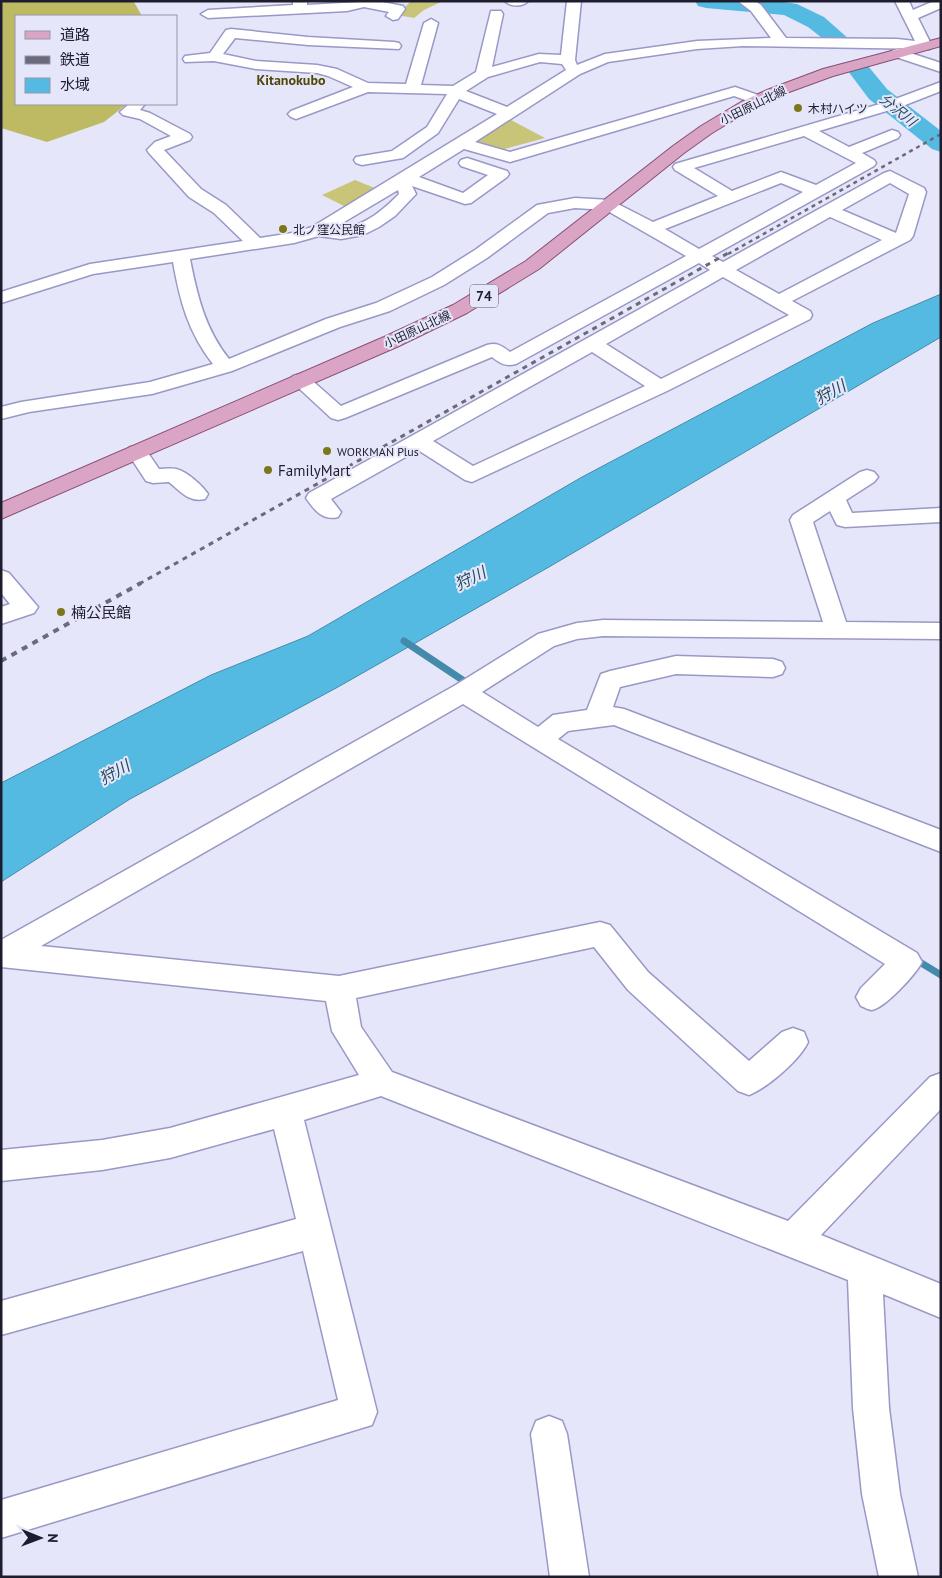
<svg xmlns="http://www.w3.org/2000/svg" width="942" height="1578" font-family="'PT Sans','Noto Sans JP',sans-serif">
<rect width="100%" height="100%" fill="#e6e6fa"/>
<g fill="#c9c578">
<path d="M419,1h24l-19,9 -10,8 -17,-3 13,-13z"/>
<path d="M511,120l34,18 -44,12 -27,-8z"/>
<path d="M355,180l22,9 -31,18 -24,-12z"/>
</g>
<path fill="#beba63" d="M1,1l133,1 8,14h-126v88h111l-23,18 -57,20 -46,-14z"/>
<path fill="#54bae1" stroke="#448bab" d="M941,294v43l-392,230 -211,120 -208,112 -129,83v-99l210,-108 97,-39 274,-159 291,-154z"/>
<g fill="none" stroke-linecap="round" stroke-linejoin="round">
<g stroke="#448bab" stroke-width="7">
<path d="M404,641l66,44"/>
<path d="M913,958l28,17"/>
</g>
<g fill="#54bae1" fill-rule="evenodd">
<path d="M695,1h82l20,3 27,13 26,23 -3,5 -8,2 -8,-2 -23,-18 -24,-12 -78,-7 -8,-2z"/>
<path d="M860,64l8,2 19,23 54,42v21l-9,-3 -63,-50 -21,-28 4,-5z"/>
</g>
<defs>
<g id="minor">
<path d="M293,1h14v4l70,-4 26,5 2,3 -7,10 -5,1 -7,-4 3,-4 -25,-5 -17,4 -139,7 -7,-4 7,-4 85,-5z"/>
<path d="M505,1h23c-5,6 -18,6 -23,0z"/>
<path d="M567,1h14l-6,59 2,5 28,-11 92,-13 74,-3 -20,-27 -13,-10h17l6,4 25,33 111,1 18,2 -20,-40h14l4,9 21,-9h7v7l-23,10 14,28 -2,3 -187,-3 -46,3 -89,13 -28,12 -105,68 35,10 225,-65 29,10 3,3 -3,3 -5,2 -25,-9 -224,66 -46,-13 -45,28 44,16 25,-18 -27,-9 -2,-3 2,-3 6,-2 40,13 2,3 -2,3 -36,26 -6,1 -53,-18 4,8 -21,22 -16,11 -16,8 -22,4 -22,-3 -25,7 -104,16c7,36 15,70 39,100l97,-40 50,-16 56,-26 43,-27 62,-45 38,-7 35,2 43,22 65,-26 -43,-26 -2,-3 2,-3 215,-63 51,-19v9l-41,16 -81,24 30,16 43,-17 6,2 2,3 -2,3 -36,15 12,7 2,3 -2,3 -162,90 11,6 161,-89 6,-2 34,17 2,4 -13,44 -3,4 -118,61 18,10 2,4 -2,4 -143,72 -195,91 -7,-2 -47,-30 -87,49 10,13 -3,5c-15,4 -24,-7 -32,-19l3,-5 401,-223 -11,-7 -183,101c-11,3 -16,-1 -24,-7l-147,61 -7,2 -7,-2 -41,-38 3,-4 7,-2 7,2 34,30 146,-61c10,-3 15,1 23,7l176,-96 -80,-46 -31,-2 -27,5 -61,45 -43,27 -54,26 -50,16 -108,44 -80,23 -123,18 -28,7v-12l20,-5 129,-20 63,-18c-25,-32 -33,-63 -40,-102l-80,12 -92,29v-11l89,-28 153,-23 -29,-28 -25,-16 -40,-44 -2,-3 8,-8 16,-6 -31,-17 -17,-4 -3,-3 9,-8h16l-5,6 10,3 40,21 2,3 -2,3 -26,10 37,39 25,16 34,33 32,-5 20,-6 185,-113 -38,-15 -21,34 -35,25 -41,7 -6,-2 -2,-3 2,-3 36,-6 35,-24 20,-33 -79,-2 -72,27 -5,-2 -3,-3 3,-3 62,-24 -25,-11 -11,-3 -61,-4 -42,-8 -29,1 -2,-3 2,-3 25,-3 16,-23 5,-1 77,8 86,5 5,1 2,3 -2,3 -91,-4 -73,-7 -12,16 33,7 61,4 20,4 31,14 38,1 18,-61 7,-4 7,4 -17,62 32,1 23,-14 15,-61h10l2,3 -11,53 47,-13 22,1zM540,62l22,2 4,6 -59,37 -41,-16 22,-14zM804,136l52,27 -40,22 -35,-13 -49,19 -38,-23zM781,183l22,9 -104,57 -34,-20zM890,183l19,11 -13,39 -54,-23zM398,190l1,4 -2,2c-17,17 -38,34 -63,32zM830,217l52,23 -103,54 -43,-24zM723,277l66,38 -128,64 -55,-35zM592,352l53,34 -172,80 -40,-25z"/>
<path d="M898,49l43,14v9l-48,-16 -2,-3 2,-3z"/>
<path d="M137,446l7,1 15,22c5,0 11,-1 17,0 10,2 26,16 32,25l-3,5c-16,4 -25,-8 -36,-17l-16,1 -7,-2 -19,-29 3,-5z"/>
<path d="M867,470l7,2 4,5 -4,5 -28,18 6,13 89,-5v14l-96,5 -8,-2 -7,-14 -17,11 33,100 95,1v16l-338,-3 -26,3 -23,7 -72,46 56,35 15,-12 34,-5 14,-36 9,-3 66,-15 97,3 9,3 3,6 -3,6 -9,3 -97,-3 -56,13 -7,20 11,2 317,121v22l-327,-127 -46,6 -10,8 359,214 5,9c-6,12 -37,46 -50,48 -3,0 -8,-3 -11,-4l-5,-9 5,-9 24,-24 -422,-260 -422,242 298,30 261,-54 10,3 38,47 101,89 33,-29 11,-4 11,4 4,10c-8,18 -41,46 -59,53l-11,-4 -110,-101 -34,-43 -238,51 5,29 31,45 396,149 142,-144 11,-4v36l-120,126 120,49v34l-58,-24 6,114 11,86 18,83h-39l-17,-83 -9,-86 -5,-128 -467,-184 -77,24 73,292 -5,13 -371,113v-38l337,-100 -35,-149 -302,84v-34l295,-82 -22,-90 -104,29 -68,12 -101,11v-31l101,-10 68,-12 189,-53 -27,-44 -6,-30 -325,-34v-27l453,-254 84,-52 39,-11 26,-3 220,2 -33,-102 3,-5 67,-43z"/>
<path d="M1,570l8,3 29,34 -4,6 -33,11v-17l9,-3 -9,-11z"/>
<path d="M549,1416l13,5 5,13 22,143h-39l-19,-143 5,-13z"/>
</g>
<path id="major" d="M941,38v8l-108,30 -55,20 -26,13 -40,24 -28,20 -145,116 -72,44 -68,33 -398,173v-16l383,-166 69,-32 73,-44 147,-115 28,-20 40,-24 26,-12 56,-21z"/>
</defs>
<use href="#minor" stroke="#9998c6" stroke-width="3"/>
<use href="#major" stroke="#894e76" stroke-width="2"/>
<use href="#minor" fill="#fff" fill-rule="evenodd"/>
<use href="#major" fill="#daa5c4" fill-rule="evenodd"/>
<path stroke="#6b6a7c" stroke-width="2.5" stroke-dasharray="4 4" stroke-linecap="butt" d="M728,254l213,-120"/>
<path stroke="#6b6a7c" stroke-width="3" stroke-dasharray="5 5" stroke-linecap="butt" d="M139,584l591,-332"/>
<path stroke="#6b6a7c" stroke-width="4" stroke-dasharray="6 6" stroke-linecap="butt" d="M1,661l140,-78"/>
</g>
<g fill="#7c771b" stroke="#e6e6fa" stroke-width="2">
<circle cx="798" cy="108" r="5"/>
<circle cx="283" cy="229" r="5"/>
<circle cx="327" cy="451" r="5"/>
<circle cx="268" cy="470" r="5"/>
<circle cx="61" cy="612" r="5"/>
</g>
<g text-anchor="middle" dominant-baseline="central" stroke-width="4" stroke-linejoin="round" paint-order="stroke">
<g font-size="12" fill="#1e1d2e" stroke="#e6e6fa">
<text transform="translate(753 105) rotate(-26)">小田原山北線</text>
<text transform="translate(417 329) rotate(-25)">小田原山北線</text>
</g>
<g font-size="12" fill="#1e1d2e" stroke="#e6e6fa" text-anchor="start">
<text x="808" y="108">木村ハイツ</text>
<text x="293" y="229">北ノ窪公民館</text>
<text x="337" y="451">WORKMAN Plus</text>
</g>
<g font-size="14" font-weight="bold" fill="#4d4908" stroke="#e6e6fa">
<text x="291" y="80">Kitanokubo</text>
</g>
<g font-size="14" font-style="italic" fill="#204c5d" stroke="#e6e6fa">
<text transform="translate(898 110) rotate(39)">分沢川</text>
</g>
<rect fill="#e6e6fa" stroke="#5a596b" stroke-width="1" x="470" y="284.5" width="28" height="23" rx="4"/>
<g font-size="14" font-weight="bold" fill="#1e1d2e">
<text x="484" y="296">74</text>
</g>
<g font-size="15" fill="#1e1d2e" stroke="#e6e6fa" text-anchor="start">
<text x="278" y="470">FamilyMart</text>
<text x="71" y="612">楠公民館</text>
</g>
<g font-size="16" font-style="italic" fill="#204c5d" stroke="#e6e6fa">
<text transform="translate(830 392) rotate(-29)">狩川</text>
<text transform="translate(470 578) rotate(-26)">狩川</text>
<text transform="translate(114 772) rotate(-29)">狩川</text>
</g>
</g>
<rect width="942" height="1578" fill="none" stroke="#1e1d2e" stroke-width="5"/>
<rect x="15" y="15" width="162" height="90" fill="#e6e6fa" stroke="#9696a8"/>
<rect x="25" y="31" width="25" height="8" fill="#daa5c4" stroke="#9696a8"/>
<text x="60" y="40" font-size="15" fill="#1e1d2e">道路</text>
<rect x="25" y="56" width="25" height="8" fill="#6b6a7c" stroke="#9696a8"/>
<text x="60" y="65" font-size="15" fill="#1e1d2e">鉄道</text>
<rect x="25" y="78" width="25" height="15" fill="#54bae1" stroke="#9696a8"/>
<text x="60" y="90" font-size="15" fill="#1e1d2e">水域</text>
<g transform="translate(40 1538) rotate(91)" stroke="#e6e6fa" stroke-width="4" paint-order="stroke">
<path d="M0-4L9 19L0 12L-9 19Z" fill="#1e1d2e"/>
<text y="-8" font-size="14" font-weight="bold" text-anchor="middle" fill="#1e1d2e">N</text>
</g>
</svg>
